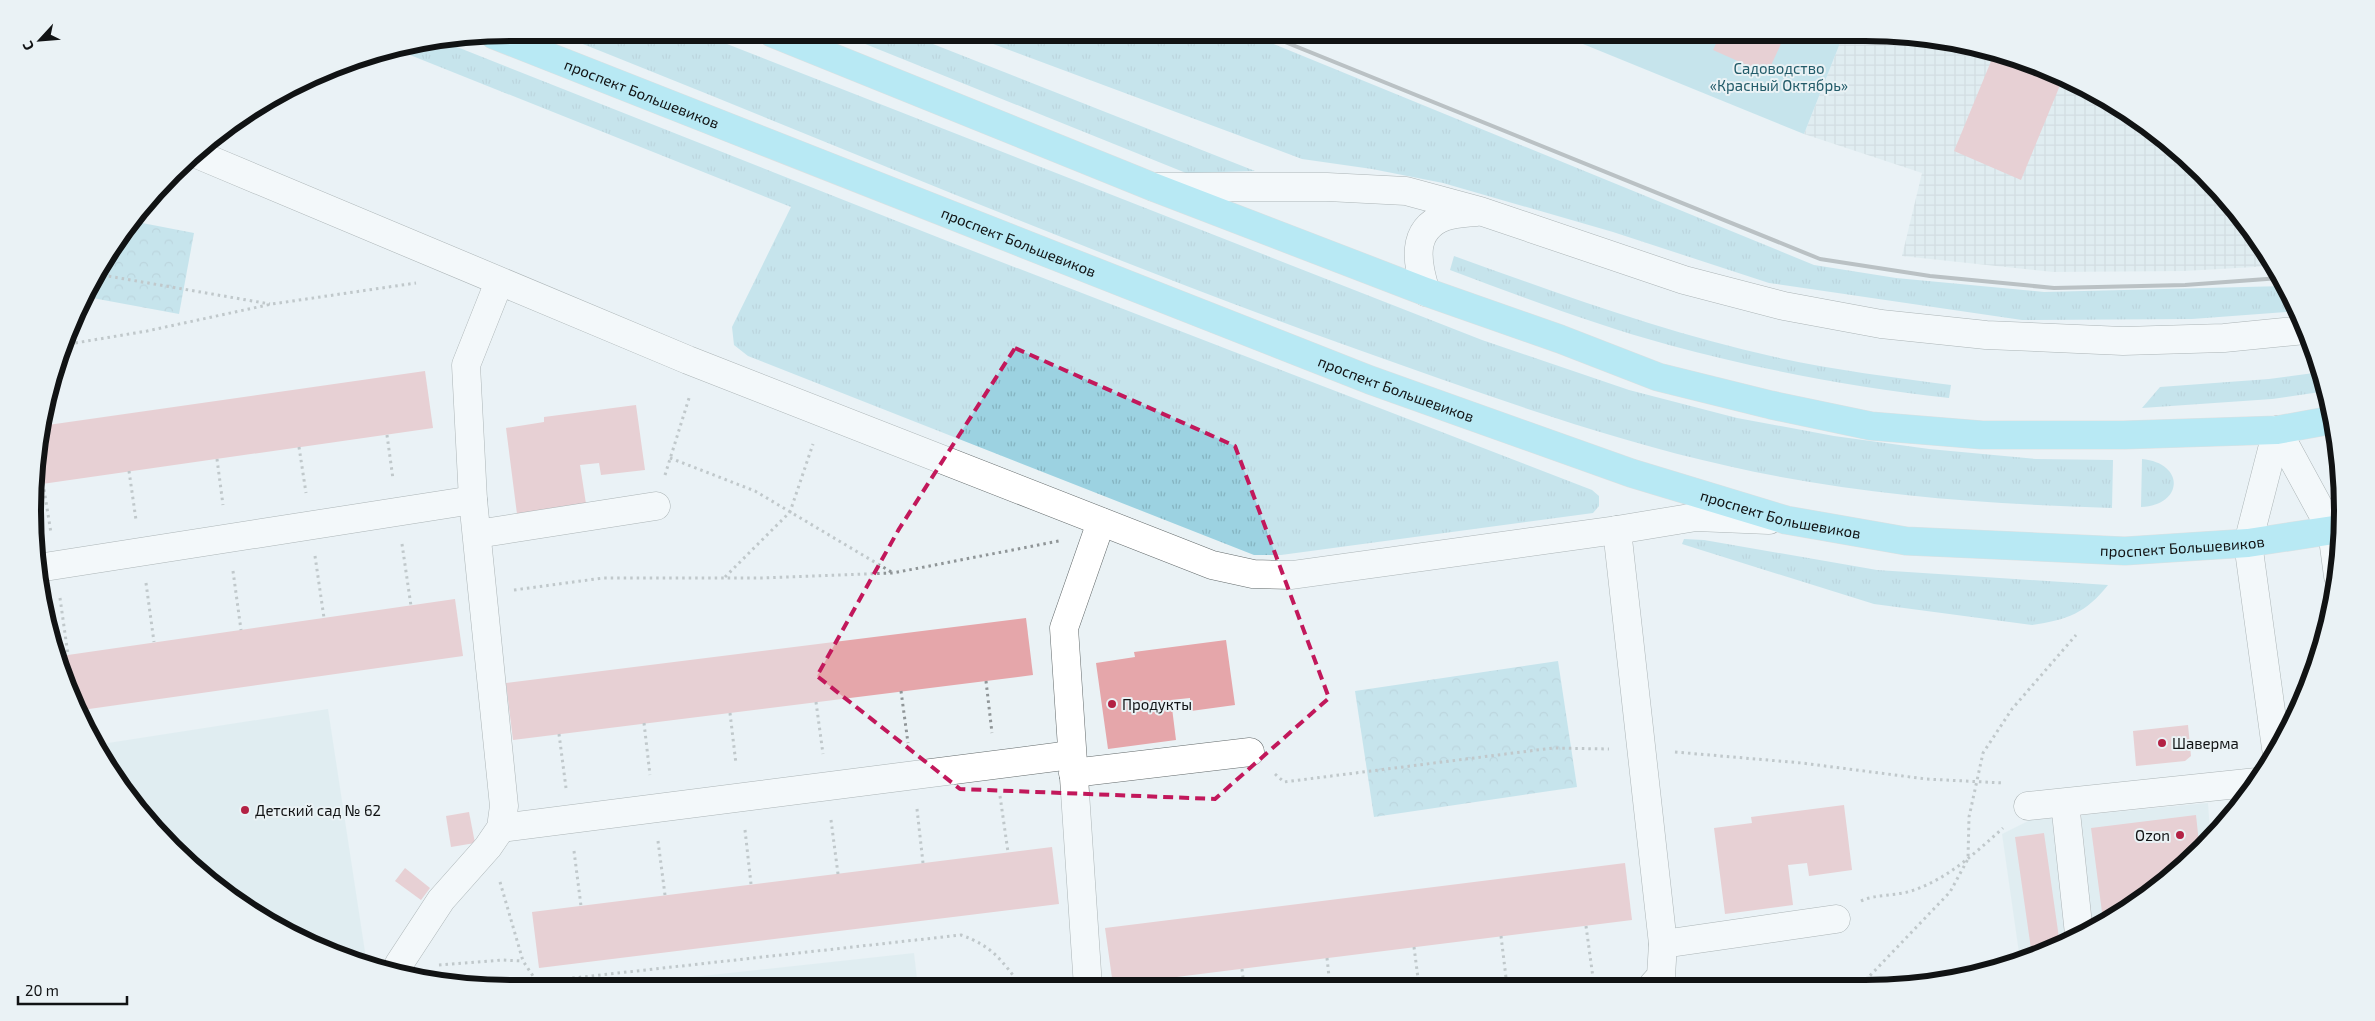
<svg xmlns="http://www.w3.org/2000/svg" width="2375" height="1021" font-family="'Exo 2',sans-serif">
<defs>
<pattern id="industrial-grid" width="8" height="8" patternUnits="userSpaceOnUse" patternTransform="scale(1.25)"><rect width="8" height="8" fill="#d6e7ec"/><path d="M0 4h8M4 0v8" fill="none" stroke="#b7c5ca"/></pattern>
<pattern id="grass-tufts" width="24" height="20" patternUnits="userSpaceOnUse" patternTransform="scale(1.25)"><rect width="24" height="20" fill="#9cd2e1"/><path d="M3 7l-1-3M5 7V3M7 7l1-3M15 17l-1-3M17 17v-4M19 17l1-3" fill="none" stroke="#85b3c0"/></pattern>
<pattern id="forest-crowns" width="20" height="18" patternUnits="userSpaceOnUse" patternTransform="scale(1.25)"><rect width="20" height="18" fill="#9cd2e1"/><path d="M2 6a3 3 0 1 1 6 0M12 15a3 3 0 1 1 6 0" fill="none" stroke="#85b3c0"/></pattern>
</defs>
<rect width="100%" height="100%" fill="#eaf2f5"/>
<g fill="#d6e7ec">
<path d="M328,709l39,256 -10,-2 -85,-38 -76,-55 -101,-125z"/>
<path d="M2208,803l2,28 -54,59 -108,62 -28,8 -18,-126 28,-14z"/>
<path d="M914,953l4,34 -328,1z"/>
</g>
<path fill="url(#industrial-grid)" d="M1844,33h21l153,25 86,39 76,54 64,69 29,46 -89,5 -131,1 -151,-16 20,-83 -118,-39z"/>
<g fill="url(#grass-tufts)">
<path d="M555,33h144l783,307 147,50 108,28 97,18 95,13 107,10 77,1 -1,48c-128,-4 -258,-13 -384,-42 -125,-28 -248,-73 -369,-116 -271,-97 -536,-211 -804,-317z"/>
<path d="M838,33h67l350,138 -69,2z"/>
<path d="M964,33h283l567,232 82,13 148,14 241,-6 10,19 -9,7 -94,7 -170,1 -253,-37 -156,-51 -170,-49 -71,-14 -70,-10z"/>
<path d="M447,43l513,203 632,244 7,6v10l-6,7 -312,42h-27l-506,-199 -14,-11 -2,-18 59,-120 -391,-156z"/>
<path d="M1454,256c106,38 212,77 321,101 58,13 117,20 176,28l-2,13c-95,-11 -188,-28 -280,-53 -74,-20 -147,-48 -219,-75z"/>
<path d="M2321,372l6,19 -55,8 -130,9 18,-21 109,-8z"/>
<path d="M2142,459c43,4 42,46 -1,48z"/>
<path d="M1684,539l20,1 173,30 231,15c-22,28 -41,35 -76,40l-158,-21 -192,-60z"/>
</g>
<g fill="url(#forest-crowns)">
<path d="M137,222l57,11 -15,81 -92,-17 10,-26z"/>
<path d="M1558,661l19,126 -203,30 -19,-126z"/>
<path d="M1814,978l1,7h-53z"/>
</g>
<path fill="#9cd2e1" d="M1556,33h288l-40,101z"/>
<g fill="#e5a6aa">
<path d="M1721,33h65l-19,41 -54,-24z"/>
<path d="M1994,54l24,4 45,20 -42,102 -67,-29z"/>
<path d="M425,371l8,57 -398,57 6,-59z"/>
<path d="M636,405l9,65 -44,5 -2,-12 -19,2 6,39 -69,10 -11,-86 38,-6v-5z"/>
<path d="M455,599l8,57 -381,54 -21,-54z"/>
<path d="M1026,618l7,57 -520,65 -7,-57z"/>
<path d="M1226,640l9,65 -44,6 -1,-13 -19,2 5,40 -68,9 -12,-86 39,-6 -1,-5z"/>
<path d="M2188,725l3,31 -6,5 -49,5 -3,-35z"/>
<path d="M1844,805l8,65 -43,6 -2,-13 -19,2 5,40 -68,9 -11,-86 38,-5 -1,-6z"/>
<path d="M469,812l6,31 -24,4 -5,-31z"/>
<path d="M2196,815l3,28 -43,47 -53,30 -12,-92z"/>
<path d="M2044,833l16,112 -12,7 -16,4 -17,-119z"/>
<path d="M1052,847l7,57 -520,64 -7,-56z"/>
<path d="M1625,863l7,57 -519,65 -8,-57z"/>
<path d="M405,868l25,20 -9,12 -26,-19z"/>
<path d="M505,978l1,10 -33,-6z"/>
</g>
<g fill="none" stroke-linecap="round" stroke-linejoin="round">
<defs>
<g id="minor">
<path d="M194,153l494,207 524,205 41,9 39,1 325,-45 79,-13 73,3"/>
<path d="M1154,187h173l79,4 74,20 204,69 100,26 97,18 105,11 137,6 101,-3 81,-8"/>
<path d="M1426,292c-9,-28 -16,-62 18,-75 10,-4 22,-4 32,-5"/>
<path d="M2277,430l55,101 6,45"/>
<path d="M1617,530l46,414 -2,32 -8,9"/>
<path d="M477,534l179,-28"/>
<path d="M38,568l435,-68"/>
<path d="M2276,748l-28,-205 29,-113"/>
<path d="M1073,773l177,-21"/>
<path d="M2065,803l14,131"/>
<path d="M2028,806l229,-24"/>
<path d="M501,828l570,-73"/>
<path d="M1663,944l173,-25"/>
<path d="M398,970l1,-6 42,-64 47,-53 13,-19 3,-22 -31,-306 -7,-135 33,-83"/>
<path d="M1088,987l-24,-359 37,-106"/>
</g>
<g id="major">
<path d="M772,33l381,154 273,105 134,47 98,38 113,28 100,21 111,9h142l153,-5 55,-10"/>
<path id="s1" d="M494,35l876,345 261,93 155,47 120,21 219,10 123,-8 92,-14"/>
</g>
</defs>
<use href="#minor" stroke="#636a6b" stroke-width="29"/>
<use href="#major" stroke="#cbcbcb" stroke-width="29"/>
<g stroke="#8f9597" stroke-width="3" stroke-dasharray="2.5 4" stroke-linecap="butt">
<path d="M96,274l174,30"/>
<path d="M69,344l78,-13 125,-27 144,-21"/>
<path d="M387,435l6,44"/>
<path d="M299,447l7,46"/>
<path d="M670,458l85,33 138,82"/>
<path d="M217,459l6,46"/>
<path d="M129,471l7,49"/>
<path d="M665,475l25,-80"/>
<path d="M43,483l8,50"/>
<path d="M402,544l9,62"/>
<path d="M315,556l9,62"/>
<path d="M233,571l8,59"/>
<path d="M725,577l65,-65 23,-68"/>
<path d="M146,583l8,59"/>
<path d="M514,590l89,-12h160l130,-5 166,-32"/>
<path d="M60,598l8,57"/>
<path d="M986,681l6,52"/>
<path d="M901,691l7,52"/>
<path d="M816,702l7,52"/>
<path d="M730,713l6,51"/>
<path d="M644,723l6,52"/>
<path d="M559,734l7,54"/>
<path d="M1675,752l127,11 124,16 78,4"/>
<path d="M1275,774l9,8 269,-34 56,1"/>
<path d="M1000,796l8,56"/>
<path d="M917,809l6,54"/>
<path d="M831,820l7,54"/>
<path d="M745,830l6,54"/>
<path d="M658,841l7,54"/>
<path d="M574,851l7,55"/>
<path d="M500,882l23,79 14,21 424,-47c33,12 40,25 61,52"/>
<path d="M1861,901c15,-7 34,-5 50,-10 37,-12 64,-38 92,-63"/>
<path d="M1586,926l8,59"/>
<path d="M1501,936l6,50"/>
<path d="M1414,947l5,39"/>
<path d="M1327,958l3,28"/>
<path d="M439,965l63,-5 21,1"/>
<path d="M1242,969l2,17"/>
<path d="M1156,979l1,8"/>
<path d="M537,982l1,6"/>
<path d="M1861,985l89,-93 18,-33 1,-42 14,-64 29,-44 64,-74"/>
</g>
<use href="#minor" stroke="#fff" stroke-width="28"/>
<use href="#major" stroke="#7cdef2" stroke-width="28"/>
<path stroke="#808688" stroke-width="4" d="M1263,33l557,226 110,17 124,12 131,-3 95,-7"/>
</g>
<path d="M0 0H2375V1021H0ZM1015,348l220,98 94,252 -114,101 -255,-10 -143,-113 82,-147z" fill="#eaf2f5" fill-opacity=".55" fill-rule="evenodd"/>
<path fill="none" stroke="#c2185b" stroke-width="4" stroke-dasharray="10 6" stroke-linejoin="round" d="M1015,348l220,98 94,252 -114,101 -255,-10 -143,-113 82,-147z"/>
<g fill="#b32144" stroke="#eaf2f5" stroke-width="2">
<circle cx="1112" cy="704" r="5"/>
<circle cx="2162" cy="743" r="5"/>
<circle cx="245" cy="810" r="5"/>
<circle cx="2180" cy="835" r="5"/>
</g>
<g text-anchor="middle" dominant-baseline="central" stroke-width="4" stroke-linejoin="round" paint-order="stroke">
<g font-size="15" fill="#225b69" stroke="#eaf2f5">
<text x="1779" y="68">Садоводство<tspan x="1779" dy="17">«Красный Октябрь»</tspan></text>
</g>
<g font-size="15" fill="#111314" stroke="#eaf2f5">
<text stroke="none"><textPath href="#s1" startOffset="159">проспект Большевиков</textPath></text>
<text stroke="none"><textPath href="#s1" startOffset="564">проспект Большевиков</textPath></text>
<text stroke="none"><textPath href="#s1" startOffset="969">проспект Большевиков</textPath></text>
<text stroke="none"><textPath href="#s1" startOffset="1374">проспект Большевиков</textPath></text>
<text stroke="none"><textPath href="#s1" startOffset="1779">проспект Большевиков</textPath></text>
</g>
<g font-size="15" fill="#111314" stroke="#eaf2f5" text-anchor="start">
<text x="1122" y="704">Продукты</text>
<text x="2172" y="743">Шаверма</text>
<text x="255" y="810">Детский сад № 62</text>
<text x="2170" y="835" text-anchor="end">Ozon</text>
</g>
</g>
<path d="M0 0H2375V1021H0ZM510 41H1865A469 469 0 0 1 2334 510V511A469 469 0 0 1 1865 980H510A469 469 0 0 1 41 511V510A469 469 0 0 1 510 41Z" fill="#eaf2f5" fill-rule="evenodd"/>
<path fill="none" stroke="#111314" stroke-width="6" d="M510 41H1865A469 469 0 0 1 2334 510V511A469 469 0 0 1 1865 980H510A469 469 0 0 1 41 511V510A469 469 0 0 1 510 41Z"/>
<g transform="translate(40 40) rotate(244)" stroke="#eaf2f5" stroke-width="4" paint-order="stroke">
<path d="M0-4L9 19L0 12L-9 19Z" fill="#111314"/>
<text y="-8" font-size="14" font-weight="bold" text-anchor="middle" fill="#111314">С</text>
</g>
<path d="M18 996v8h109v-8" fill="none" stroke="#111314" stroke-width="2.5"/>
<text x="25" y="996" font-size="15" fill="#111314" stroke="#eaf2f5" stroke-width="4" paint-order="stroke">20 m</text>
</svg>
